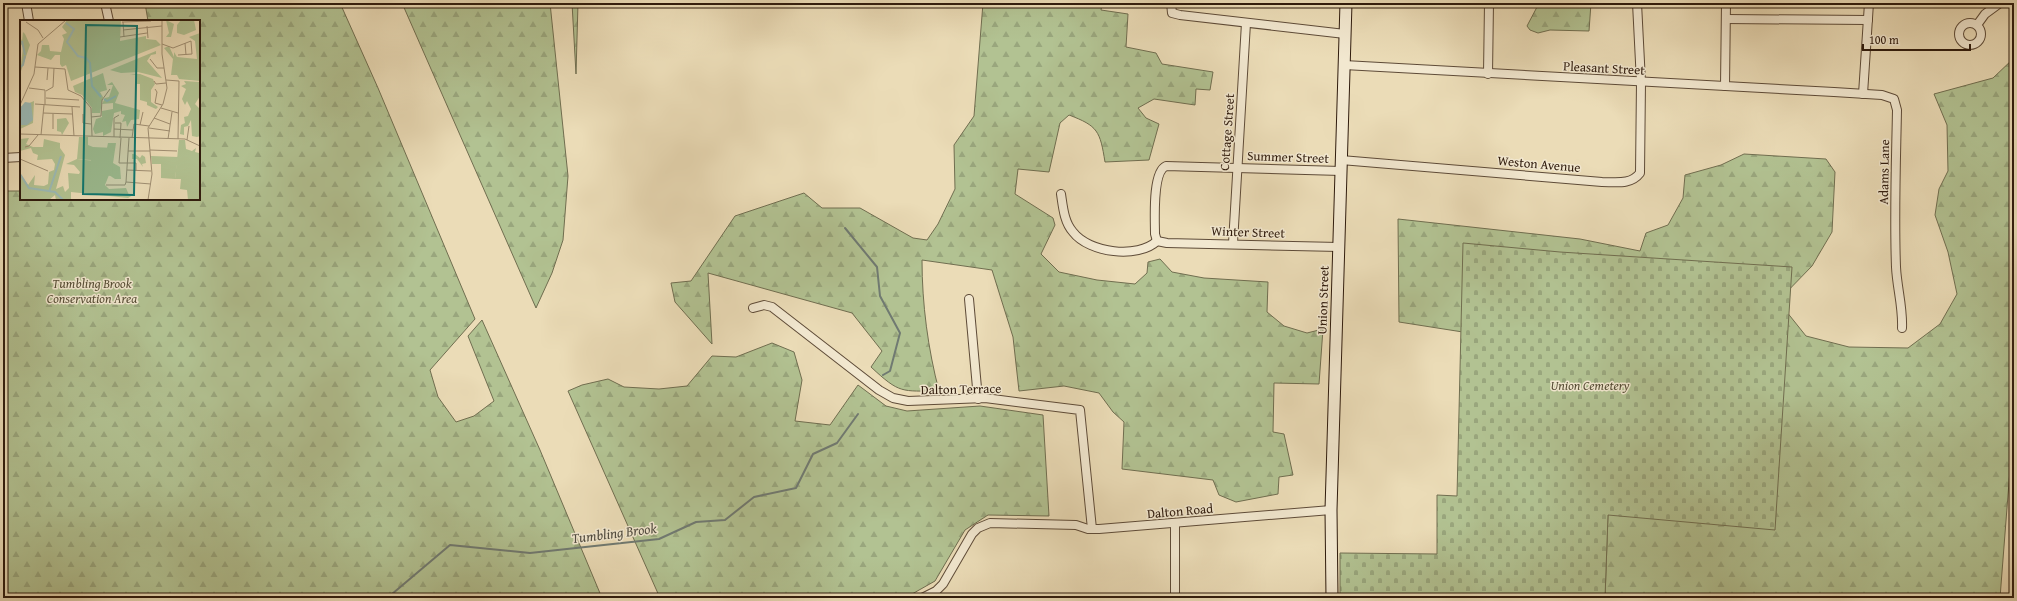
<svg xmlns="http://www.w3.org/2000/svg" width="2017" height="601" font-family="'Gentium Book Plus',serif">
<defs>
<pattern id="forest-firs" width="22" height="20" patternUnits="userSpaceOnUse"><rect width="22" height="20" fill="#b2c292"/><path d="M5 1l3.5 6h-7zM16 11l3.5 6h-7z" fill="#99a67d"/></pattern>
<pattern id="cemetery-stones" width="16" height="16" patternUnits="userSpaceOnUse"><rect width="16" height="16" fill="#b2c292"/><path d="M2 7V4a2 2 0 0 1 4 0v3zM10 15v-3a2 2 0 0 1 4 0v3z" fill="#99a67d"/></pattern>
</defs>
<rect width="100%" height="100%" fill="#ebdcb7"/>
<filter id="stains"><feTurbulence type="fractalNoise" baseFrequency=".005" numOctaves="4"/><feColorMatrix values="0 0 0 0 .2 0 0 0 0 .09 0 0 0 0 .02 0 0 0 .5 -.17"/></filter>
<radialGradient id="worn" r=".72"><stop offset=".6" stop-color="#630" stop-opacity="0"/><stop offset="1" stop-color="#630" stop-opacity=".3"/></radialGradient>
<g fill="url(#forest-firs)" stroke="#706e50">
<path d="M145,3h195l38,85 97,231 -45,51 8,27 18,25 18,-6 20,-15 -26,-65 14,-16 58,130 62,148h-599v-407h18v8h178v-178h-51z"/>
<path d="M402,3h148l18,173 -5,64 -11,33 -16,35z"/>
<path d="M572,3h6l-2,71z"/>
<path d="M983,3h119l-1,7 27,4 -2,33 30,6 6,11 51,8 -3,18 -14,-1 -1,16 -41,-6 -16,9 8,10 13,6 -10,36 -44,2c-5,-31 -7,-36 -36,-47l-9,8 -11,49 -31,-3 -3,25 38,24 2,7 -14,29 18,18 38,8 38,4 12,-11 1,-11 12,-3 12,13 32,6 64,4 -1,30 17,14 23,7 16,-4 -4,55 -45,-1 -1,49 11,2 9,41 -14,2 -1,17 -42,8 -17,-7 -6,-15 -91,-11 2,-47 -11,-10 -14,-19 -35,-7 -45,5 -6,-54 -21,-67 -70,-10c0,44 6,89 17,131 -38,0 -39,3 -68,-24l11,-16 -30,-38 -144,-40 4,71 -37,-42 -4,-19 20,-2 44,-65 69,-23 18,15h38l53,30 14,2 11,-16 17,-35 -1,-44 20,-29z"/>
<path d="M1535,3h56l-2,28 -39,-1 -12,3 -8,-3 -3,-4 10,-19z"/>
<path d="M2014,58v360l-14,180h-395l3,-83 27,-156 -236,-37 -1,-103 182,20 60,12 6,-18 22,-8 15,-27 2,-23 36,-10 23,-11 82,5 9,13 -3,60 -20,34 -34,35 28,35 43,11 59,1 32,-24 17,-30 -9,-42 -13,-37 4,-26 9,-18 -1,-46 -13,-31 59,-16z"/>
<path d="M772,343l22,9 8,28 -7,41 35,4 28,-40 28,21 21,5 73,-5 63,9 6,101 -61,-1 -23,15 -30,51 -30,17h-245l-92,-207 14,-6 26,-6 16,8 35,2 28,-3 25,-30 24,1z"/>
</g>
<path fill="url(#cemetery-stones)" stroke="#706e50" d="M1463,243l97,9 232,15 -17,263 -167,-15 -3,83h-265v-45l97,1v-59l20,1z"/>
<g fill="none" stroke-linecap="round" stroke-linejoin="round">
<g stroke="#707a72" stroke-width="2">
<path d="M845,228l32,39 3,29 20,37 -10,38 -7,4"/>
<path d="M391,598l1,-4 58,-49 80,8 129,-14 37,-17 29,-2 29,-23 42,-9 17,-34 24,-11 21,-29"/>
</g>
<defs>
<g id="minor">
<path d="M26,3l3,18"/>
<path d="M105,3l4,18"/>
<path d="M1171,3l1,10 8,2 165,19"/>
<path d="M1726,19l142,1"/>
<circle cx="1970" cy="34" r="11"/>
<path d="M1977,25l8,-11 15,-11"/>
<path d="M1344,65l490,27 48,3 12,4 3,11c-1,52 -3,104 -1,157 1,21 7,40 6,61"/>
<path d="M1488,74l1,-71"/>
<path d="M1725,86l1,-83"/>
<path d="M1863,94l6,-91"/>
<path d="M3,158l18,-1"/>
<path d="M1341,160l261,22c14,0 29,3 38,-9l1,-91 -4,-79"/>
<path d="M1061,194c2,13 3,28 12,38 16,21 65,27 84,9"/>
<path d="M1157,241l-2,-7c0,-14 -3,-62 11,-68l175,5"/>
<path d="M1157,241l10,2 172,4"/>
<path d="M1233,243l13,-220"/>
<path d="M969,299l9,100"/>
<path d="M753,308l11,-3 8,2 107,83 14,8 15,3 77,-3 95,12 12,119"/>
<path d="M922,598l14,-7 7,-7 29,-50 6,-6 12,-5 86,2 12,4h11l232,-19"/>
<path d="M1175,598v-75"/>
</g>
<path id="secondary" d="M1332,598l-1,-88 15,-507"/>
</defs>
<use href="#minor" stroke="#5e4b38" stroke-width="10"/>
<use href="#secondary" stroke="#2f1b0d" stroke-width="13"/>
<use href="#minor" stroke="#f2e8d0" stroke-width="8"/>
<use href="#secondary" stroke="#f2e8d0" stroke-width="11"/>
</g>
<g text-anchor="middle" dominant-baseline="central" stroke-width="3" stroke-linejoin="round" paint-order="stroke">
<g font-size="13" fill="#2f1b0d" stroke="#f2e8d0">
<text transform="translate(1604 68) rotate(3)">Pleasant Street</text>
<text transform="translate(1227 132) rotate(-86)">Cottage Street</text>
<text transform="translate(1288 157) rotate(2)">Summer Street</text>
<text transform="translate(1539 164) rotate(5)">Weston Avenue</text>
<text transform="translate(1884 172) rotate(-89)">Adams Lane</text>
<text transform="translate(1248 232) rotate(2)">Winter Street</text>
<text transform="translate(1323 300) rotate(-88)">Union Street</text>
<text transform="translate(961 389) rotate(-1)">Dalton Terrace</text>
<text transform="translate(1180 511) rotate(-5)">Dalton Road</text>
</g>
<g font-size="13" font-style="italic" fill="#564d35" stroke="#f2e8d0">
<text x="92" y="283">Tumbling Brook<tspan x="92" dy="15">Conservation Area</tspan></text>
<text x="1590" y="385">Union Cemetery</text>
</g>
<g font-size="14" font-style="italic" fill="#4f4b40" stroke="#f2e8d0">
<text transform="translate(614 533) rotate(-7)">Tumbling Brook</text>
</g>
</g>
<g transform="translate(20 20)">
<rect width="180" height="180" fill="#ebdcb7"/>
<path d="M47,0h54l-1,21 26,-5v3l10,1 5,5 -90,36 -5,-16 -4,2 -2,-3v-9h-5l-4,5 -14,-5 4,-4 1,-6h7l1,6 11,1 3,-13 -2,-4 5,-2 -5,-6zM146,0l8,4 -3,13h-5l3,-4zM161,0h13l2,10 -12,5 -7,-2v-8zM180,13v48l-21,-2 -2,-4h-6l2,-16 -9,-11 5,-2 5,11v-5l3,5 20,2 -2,-18 -6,-4zM136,31v3l-5,1 -4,6 15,17 -24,-6 -17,1 -11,-3zM83,53l4,17 -7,2 3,5 -3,16h-8v-5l-10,-13 -7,-3 -2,-6zM110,54h10l13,5 2,5 -4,6v12l7,5 -2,2 -9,-4v-3l-7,-2v-16h-4v-9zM164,61l16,1v14l-5,8 5,5v27l-3,1 -5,-1 -1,-16 -3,6 -4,1v8l-4,-1 1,-9 4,-2 -1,-6 4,-1 3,-7 -4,-8 -2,4 -3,-6 4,-10 -5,-3 5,-2zM92,62l7,11 -4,10 25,7 -1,9 -8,1 -4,7 -1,-6 -4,1 3,-7 -4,-1v-3l-7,2 -3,19 -8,4v-4l-8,2 -2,-5 3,-10 6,-2v-6l11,-2v-6l-11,1 3,-6 4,-1 4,-12h-6zM46,98l3,5 -7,12 -1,-3 -4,-1v-12zM9,118l-3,6 7,3h10l1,-8 16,4v5l5,7 -9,34 7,-3 2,6 4,-4 -1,-15 11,1 1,-2 -6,-7 -8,-1 11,-5 27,3 4,-19h8l-3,20 7,4 1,12h-6l-6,-4 -4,10 4,4 17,-1 3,7h4l-5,3 -57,-6v8h-15l-1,-5 -6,5h-29v-26l8,11 7,-10 -1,10 10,1 4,-2 1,-12 5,-2 1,-6 -3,-5 -15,1 1,-5 -5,-2 -2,-5 -11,3v-12zM159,120h6l1,9 6,2 4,-3 -1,4 4,1 1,47h-12l-1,-10 -7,-1 1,-10h-6zM115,134l5,4 2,-3 3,2 1,6 -4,1 1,3 -6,-8h-5v-5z" fill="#b2c292"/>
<path d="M3,12l2,2 5,11 -10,29 3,-27 -2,-3 -1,-7 2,4z" fill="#b2c292"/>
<path d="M59,117h9v8l5,2 21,1 -2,28 -22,-2 1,-14 -14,-1z" fill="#b2c292"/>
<path d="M14,81l-1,22 -13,6v-22zM131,136l27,1 -3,22 -14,-1v-14h-9z" fill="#b2c292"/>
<path d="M5,82l6,1 2,17 -6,5h-7l1,-18z" fill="#9bbab6"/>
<path fill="none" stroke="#9bbab6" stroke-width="2" d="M46,3l8,6 -7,13 11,14 8,2 4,5 2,23 9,11M2,21l3,14M0,47l3,-2 2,-9M84,79l3,2 9,-5M0,154l9,14 26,4 8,8M29,172l12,-36"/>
<path fill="none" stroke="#a08f73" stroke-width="1" d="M6,2l12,8 5,8M102,2l29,-1M103,2l1,15M127,6l1,12M103,10l39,-4M100,17l27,-4M165,23l1,12M142,24l11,4 18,-7 1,13 -14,1M130,39l7,9h7M15,47l30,2 3,21 13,6 10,12 1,28M27,60l1,-12M146,60l13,1 -1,58M134,61l2,3 10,-1M9,68l16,2v15M135,69l2,3 -2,11 7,2M26,71l7,-4 1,-19M26,78l33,2M15,84l45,3M0,85l14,-31 4,-30 28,-24M52,87l2,29M141,88l17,5M23,93l29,1M63,94v9l8,1M71,97l10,-1 1,-16 8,-11M134,98l16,6M95,103h6l-1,15M120,105l3,-13M129,108l21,3M33,109v-15M94,109l19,1M0,114l165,5 15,7M21,115l3,-30M94,117v-19l5,-3M101,118l-2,25h17v8M112,118l2,-14 15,2M148,119l4,-27M167,120l2,-14M5,127l4,-1 9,-11M130,130l27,1M108,131h22M0,139l28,12M107,150l24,1M106,162l3,-44M106,162l25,2M86,165h19l1,-3M128,180l4,-26 -4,-46 15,-24 4,-16 -5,-34v-34"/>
<path fill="#0f766e" fill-opacity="0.15" stroke="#0f766e" stroke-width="2" d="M66,5l51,1 -3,169 -51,-1z"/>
<rect width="180" height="180" fill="none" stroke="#2f1b0d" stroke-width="2"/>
</g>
<rect width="2017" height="601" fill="none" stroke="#ebdcb7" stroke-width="16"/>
<rect x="4" y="4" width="2009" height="593" fill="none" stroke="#2f1b0d" stroke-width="2"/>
<rect x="8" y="8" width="2001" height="585" fill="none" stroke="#2f1b0d"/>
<path d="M1863 44v6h107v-6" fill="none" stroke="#2f1b0d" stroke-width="2"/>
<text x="1869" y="44" font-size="12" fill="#2f1b0d" stroke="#f2e8d0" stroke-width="3" paint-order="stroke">100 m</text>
<rect width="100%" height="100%" filter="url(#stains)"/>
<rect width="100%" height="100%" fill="url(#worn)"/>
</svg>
